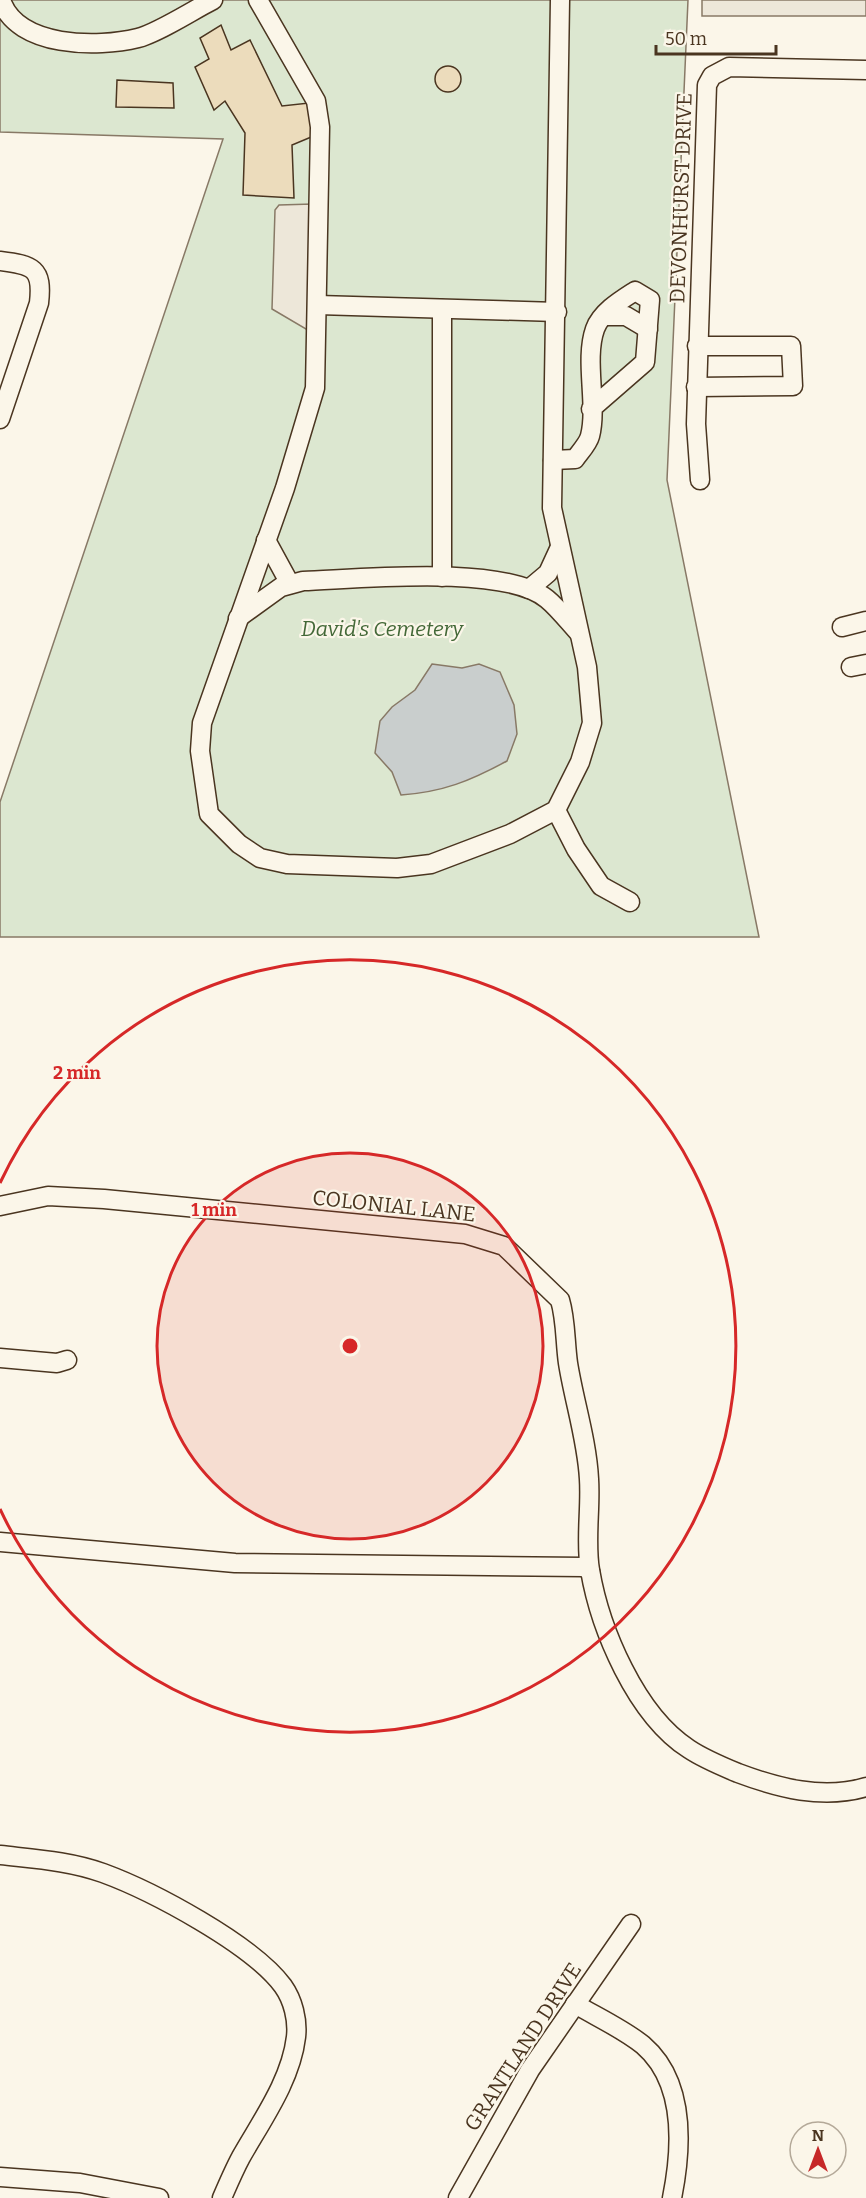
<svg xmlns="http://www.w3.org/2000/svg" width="866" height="2198" font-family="Bitter,serif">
<rect width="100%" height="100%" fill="#fbf6e9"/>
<path fill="#dce7d0" stroke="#887966" stroke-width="1.5" d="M0,0h688l-21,480 92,457h-759v-135l223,-663 -223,-7z"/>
<g fill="#ede7d9" stroke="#887966" stroke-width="1.5">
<rect x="702" y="0" width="164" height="16"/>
<path d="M312,204l-1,128 -39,-23 3,-99 4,-5z"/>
</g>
<path fill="#c9cecd" stroke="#887966" stroke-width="1.5" d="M432,664l30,4 17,-4 21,8 14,33 3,29 -10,27c-37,20 -64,31 -106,34l-9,-23 -17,-19 5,-32 12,-14 23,-17z"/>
<g fill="#ecdcbc" stroke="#4a3520" stroke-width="1.5">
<path d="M221,25l10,25 19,-10 32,66 27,-3 7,32 -24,10 2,53 -51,-3 2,-62 -20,-32 -11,9 -19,-43 14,-8 -9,-21z"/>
<circle cx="448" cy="79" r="13"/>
<path d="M117,80l56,3 1,25 -58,-1z"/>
</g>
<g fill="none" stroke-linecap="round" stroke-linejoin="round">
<defs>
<g id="minor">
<path d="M1,0c16,48 97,48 137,38 20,-5 55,-28 75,-38"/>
<path d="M258,0l58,101 4,26 -5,261 -30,100 -83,235 -2,28 9,63 30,30 21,14 27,6 110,4 34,-4 79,-30 46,-24 24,-48 12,-39 -5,-56 -35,-159 8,-508"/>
<path d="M0,261c33,4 43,7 39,42l-39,116"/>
<path d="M318,305l239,7"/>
<path d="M442,309v268"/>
<path d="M605,316h21l22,13"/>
<path d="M696,387l97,-1 -2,-40h-94"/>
<path d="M553,460l22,-1c4,-6 13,-15 15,-23 8,-31 -6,-76 5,-107 6,-17 26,-29 40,-38l15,9 -5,62 -54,47"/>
<path d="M700,480l-4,-56 11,-339 5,-9 17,-9 137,3"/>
<path d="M266,540l24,44"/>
<path d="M529,589l19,-16 12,-26"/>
<path d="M238,618l43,-31 22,-6c56,-2 201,-17 244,18 11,9 21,22 31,33"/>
<path d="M842,627l24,-6"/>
<path d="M851,667l15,-3"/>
<path d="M556,810l20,39 25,37 29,16"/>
<path d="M0,1206l48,-10 56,3 361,35 39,12 56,54c6,20 5,42 8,63 6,38 19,77 21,116 2,29 -4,62 1,91 10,59 46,145 99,179 15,10 32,17 49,24 40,15 85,27 128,14"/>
<path d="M0,1358l57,5 10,-3"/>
<path d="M0,1542l235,21 349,4 6,4"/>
<path d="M0,1855c35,4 70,6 103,18 49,18 149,71 180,113 10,14 15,34 13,51 -5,43 -34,83 -55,120 -7,13 -13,27 -19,41"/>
<path d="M575,2004c22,13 48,25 68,41 43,37 39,103 29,153"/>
<path d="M0,2177l80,6 79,15"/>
<path d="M458,2198l72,-128 101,-146"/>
</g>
</defs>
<use href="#minor" stroke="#4a3520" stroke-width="21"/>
<use href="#minor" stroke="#fbf6e9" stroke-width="18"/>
</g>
<circle cx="350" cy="1346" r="193" fill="#d62828" fill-opacity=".12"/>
<g fill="none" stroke="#d62828" stroke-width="3">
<circle cx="350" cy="1346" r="193"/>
<path d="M0 1183A386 386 0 1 1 0 1509"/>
</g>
<g text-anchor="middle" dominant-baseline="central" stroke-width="4.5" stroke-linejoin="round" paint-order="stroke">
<g font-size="21" fill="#4a3520" stroke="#fbf6e9">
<text transform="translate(681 198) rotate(-88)">DEVONHURST DRIVE</text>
<text transform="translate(394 1206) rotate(6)">COLONIAL LANE</text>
<text transform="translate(523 2047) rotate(-57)">GRANTLAND DRIVE</text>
</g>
<g font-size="21" font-style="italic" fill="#436837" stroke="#fbf6e9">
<text x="382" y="629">David's Cemetery</text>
</g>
</g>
<circle cx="350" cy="1346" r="9" fill="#d62828" stroke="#fbf6e9" stroke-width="3"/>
<g font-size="18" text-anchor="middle" font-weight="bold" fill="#d62828" stroke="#fbf6e9" stroke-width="4.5" stroke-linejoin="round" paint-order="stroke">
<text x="77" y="1079">2 min</text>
<text x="214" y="1216">1 min</text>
</g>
<g transform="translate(818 2150)"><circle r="28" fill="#fbf6e9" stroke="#b4a999" stroke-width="1.5"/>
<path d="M0-4.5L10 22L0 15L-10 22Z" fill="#c62828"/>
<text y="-9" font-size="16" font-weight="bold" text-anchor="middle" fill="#4a3520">N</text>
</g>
<path d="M656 45v9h120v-9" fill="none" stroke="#4a3520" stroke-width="3"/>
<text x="665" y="45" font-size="18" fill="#4a3520" stroke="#fbf6e9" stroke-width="4.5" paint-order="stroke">50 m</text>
</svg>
